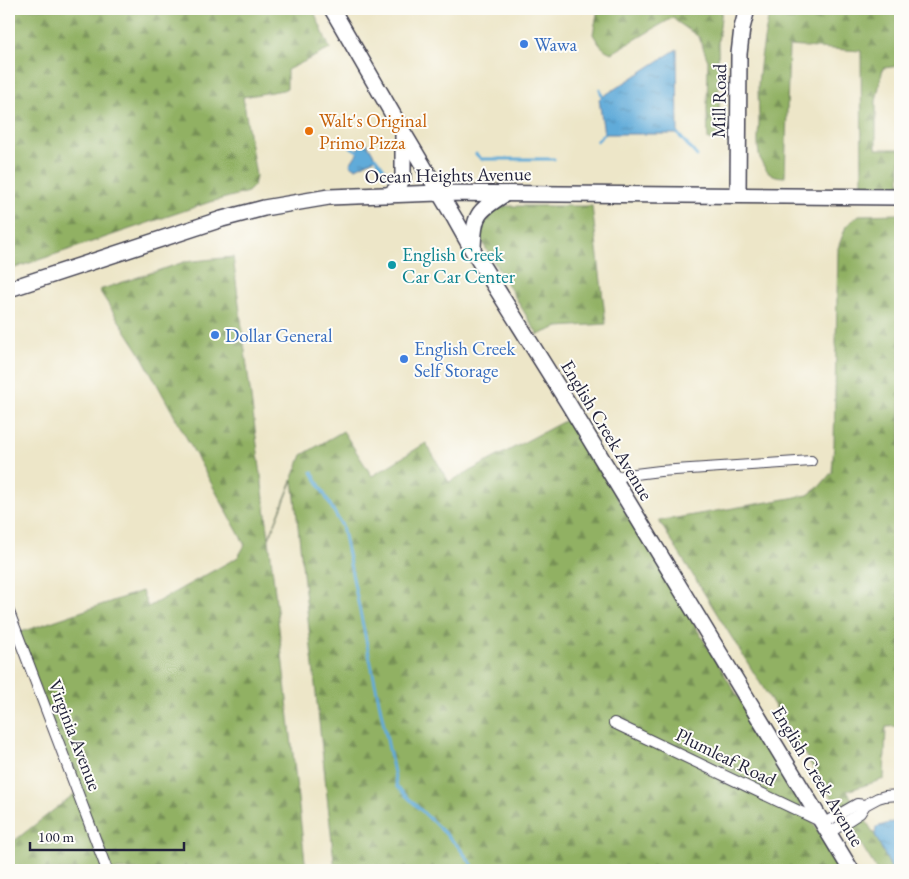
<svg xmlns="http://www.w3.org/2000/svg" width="909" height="879" font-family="'EB Garamond',serif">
<defs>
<pattern id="forest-firs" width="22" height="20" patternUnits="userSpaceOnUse" patternTransform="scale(1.25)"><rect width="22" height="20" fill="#91b164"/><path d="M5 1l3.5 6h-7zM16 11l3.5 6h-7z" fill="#769054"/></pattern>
<pattern id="water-ripples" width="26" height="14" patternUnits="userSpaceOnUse" patternTransform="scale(1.25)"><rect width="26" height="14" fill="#61abd9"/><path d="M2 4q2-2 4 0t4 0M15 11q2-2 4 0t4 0" fill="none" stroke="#508bb1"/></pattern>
</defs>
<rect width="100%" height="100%" fill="#fdfcf7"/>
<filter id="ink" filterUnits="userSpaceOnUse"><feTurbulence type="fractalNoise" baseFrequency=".02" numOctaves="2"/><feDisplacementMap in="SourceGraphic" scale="10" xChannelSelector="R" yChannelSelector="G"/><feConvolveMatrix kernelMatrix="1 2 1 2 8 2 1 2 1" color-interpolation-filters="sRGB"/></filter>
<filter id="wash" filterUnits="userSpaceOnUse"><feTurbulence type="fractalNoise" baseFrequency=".0096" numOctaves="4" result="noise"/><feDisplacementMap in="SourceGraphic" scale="20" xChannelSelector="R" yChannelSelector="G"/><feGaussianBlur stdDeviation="1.12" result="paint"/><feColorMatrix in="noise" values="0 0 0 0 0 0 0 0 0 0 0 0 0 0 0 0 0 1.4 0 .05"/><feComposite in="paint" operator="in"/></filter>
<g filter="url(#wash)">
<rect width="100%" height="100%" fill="#ede6c8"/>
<g fill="url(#forest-firs)" stroke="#5a6a50">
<path d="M9,9h304l17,40 -43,21v18l-4,2 -40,7 13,79 -2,10 -6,6 -41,11 -198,67z"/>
<path d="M598,9h124l-4,34 2,96 -12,1 -1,-30 1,-49 -9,-24 -23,-16 -2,-4 -62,36c-10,-3 -14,-10 -19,-19z"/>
<path d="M770,9h62l2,1 5,-1h61v57l-17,2 -7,33v48h24v38h-38l-1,-136 -72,-5 -4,131c-10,0 -17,-3 -22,-12 -7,-12 -5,-29 -4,-42 0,-12 -1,-25 -1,-38 2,-26 7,-51 12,-76z"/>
<path d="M502,206h90l14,118 -48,3 -20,8 -53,-88 -5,-11 4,-18 14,-11z"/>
<path d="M900,214v512l-14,1 -2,52 -37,12 50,79h-20l-218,-349 149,-26 12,-9 12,-14 2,-28 4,-196 8,-22 13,-11z"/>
<path d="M233,257l36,281 33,-83 41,-24 29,45 54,-33 23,39 119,-63 63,101 161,266 6,14 45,70h-508l-42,-390 -24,59 37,331h-297v-25l69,-54 -60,-158 124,-42 6,16 90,-50 7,-12 -105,-192 -41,-63 85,-28z"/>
</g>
<g fill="url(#water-ripples)" stroke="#42668a">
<path d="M677,49l1,85h-74l-5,-35z"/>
<path d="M366,141l9,16 -1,2 -18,9 -5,-2 -1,-2 8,-12v-4l3,-6z"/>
<path d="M900,820v50h-4l-5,-2 -16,-33 1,-8z"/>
</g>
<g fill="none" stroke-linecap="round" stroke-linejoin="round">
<g stroke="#61abd9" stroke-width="3">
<path d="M600,90l2,6"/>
<path d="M678,134l19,22"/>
<path d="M597,141l7,-7"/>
<path d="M351,147l8,5"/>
<path d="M476,154l5,5h73"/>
<path d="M375,157l19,25"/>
<path d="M312,472l30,54 55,261 61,59 18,24"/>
</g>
</g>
</g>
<g filter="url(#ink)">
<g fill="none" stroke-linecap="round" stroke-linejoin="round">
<defs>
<g id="street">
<path d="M613,478l14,-3 33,-4 151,-10"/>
<path d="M9,612l98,258"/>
<path d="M614,723l210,100 33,-19 8,1"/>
<path d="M829,833l31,-20 5,-8 13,-7 7,-2 15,-1"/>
</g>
<g id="secondary">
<path d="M332,9l71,123 52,87 18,32 95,152 283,467"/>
<path d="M389,195l9,-7 5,-11v-43"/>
<path d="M738,195l1,-141 3,-26 5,-19"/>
<path d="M473,249c1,-34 3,-37 32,-55"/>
<path d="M9,289l213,-70 42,-11 65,-11 110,-4 461,4"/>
</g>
</defs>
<use href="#street" stroke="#403f50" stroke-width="12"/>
<use href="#secondary" stroke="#403f50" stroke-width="18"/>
<use href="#street" stroke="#fff" stroke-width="10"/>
<use href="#secondary" stroke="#fff" stroke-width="15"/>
</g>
</g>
<g fill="#3f7fe0" stroke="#fdfcf7" stroke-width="2">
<circle cx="524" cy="44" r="5"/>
<circle cx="215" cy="335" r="5"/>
<circle cx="404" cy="359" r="5"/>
</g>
<circle fill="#e8710a" stroke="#fdfcf7" stroke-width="2" cx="309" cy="131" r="5"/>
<circle fill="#0f9aa8" stroke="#fdfcf7" stroke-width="2" cx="392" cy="265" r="5"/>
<g text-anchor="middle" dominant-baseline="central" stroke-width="4" stroke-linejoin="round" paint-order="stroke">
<g font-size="19" fill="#366cbe" stroke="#fdfcf7" text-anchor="start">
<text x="534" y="44">Wawa</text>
<text x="225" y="335">Dollar General</text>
<text x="414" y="348">English Creek<tspan x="414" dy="22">Self Storage</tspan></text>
</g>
<g font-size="19" fill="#22223b" stroke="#fdfcf7">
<text transform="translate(719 101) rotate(-89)">Mill Road</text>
<text transform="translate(448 175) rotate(-1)">Ocean Heights Avenue</text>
<text transform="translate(607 430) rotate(59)">English Creek Avenue</text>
<text transform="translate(75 735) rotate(69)">Virginia Avenue</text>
<text transform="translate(726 757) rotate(26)">Plumleaf Road</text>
<text transform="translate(818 776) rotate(59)">English Creek Avenue</text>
</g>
<g font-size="19" fill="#c56008" stroke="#fdfcf7" text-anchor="start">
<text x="319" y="120">Walt's Original<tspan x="319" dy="22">Primo Pizza</tspan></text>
</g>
<g font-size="19" fill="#0d838f" stroke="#fdfcf7" text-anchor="start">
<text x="402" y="254">English Creek<tspan x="402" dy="22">Car Car Center</tspan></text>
</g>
</g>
<rect width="909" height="879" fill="none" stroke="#fdfcf7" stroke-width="30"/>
<path d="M30 842v8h154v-8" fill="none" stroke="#22223b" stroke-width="2.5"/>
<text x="38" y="842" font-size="15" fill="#22223b" stroke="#fdfcf7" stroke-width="4" paint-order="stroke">100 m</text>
</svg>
